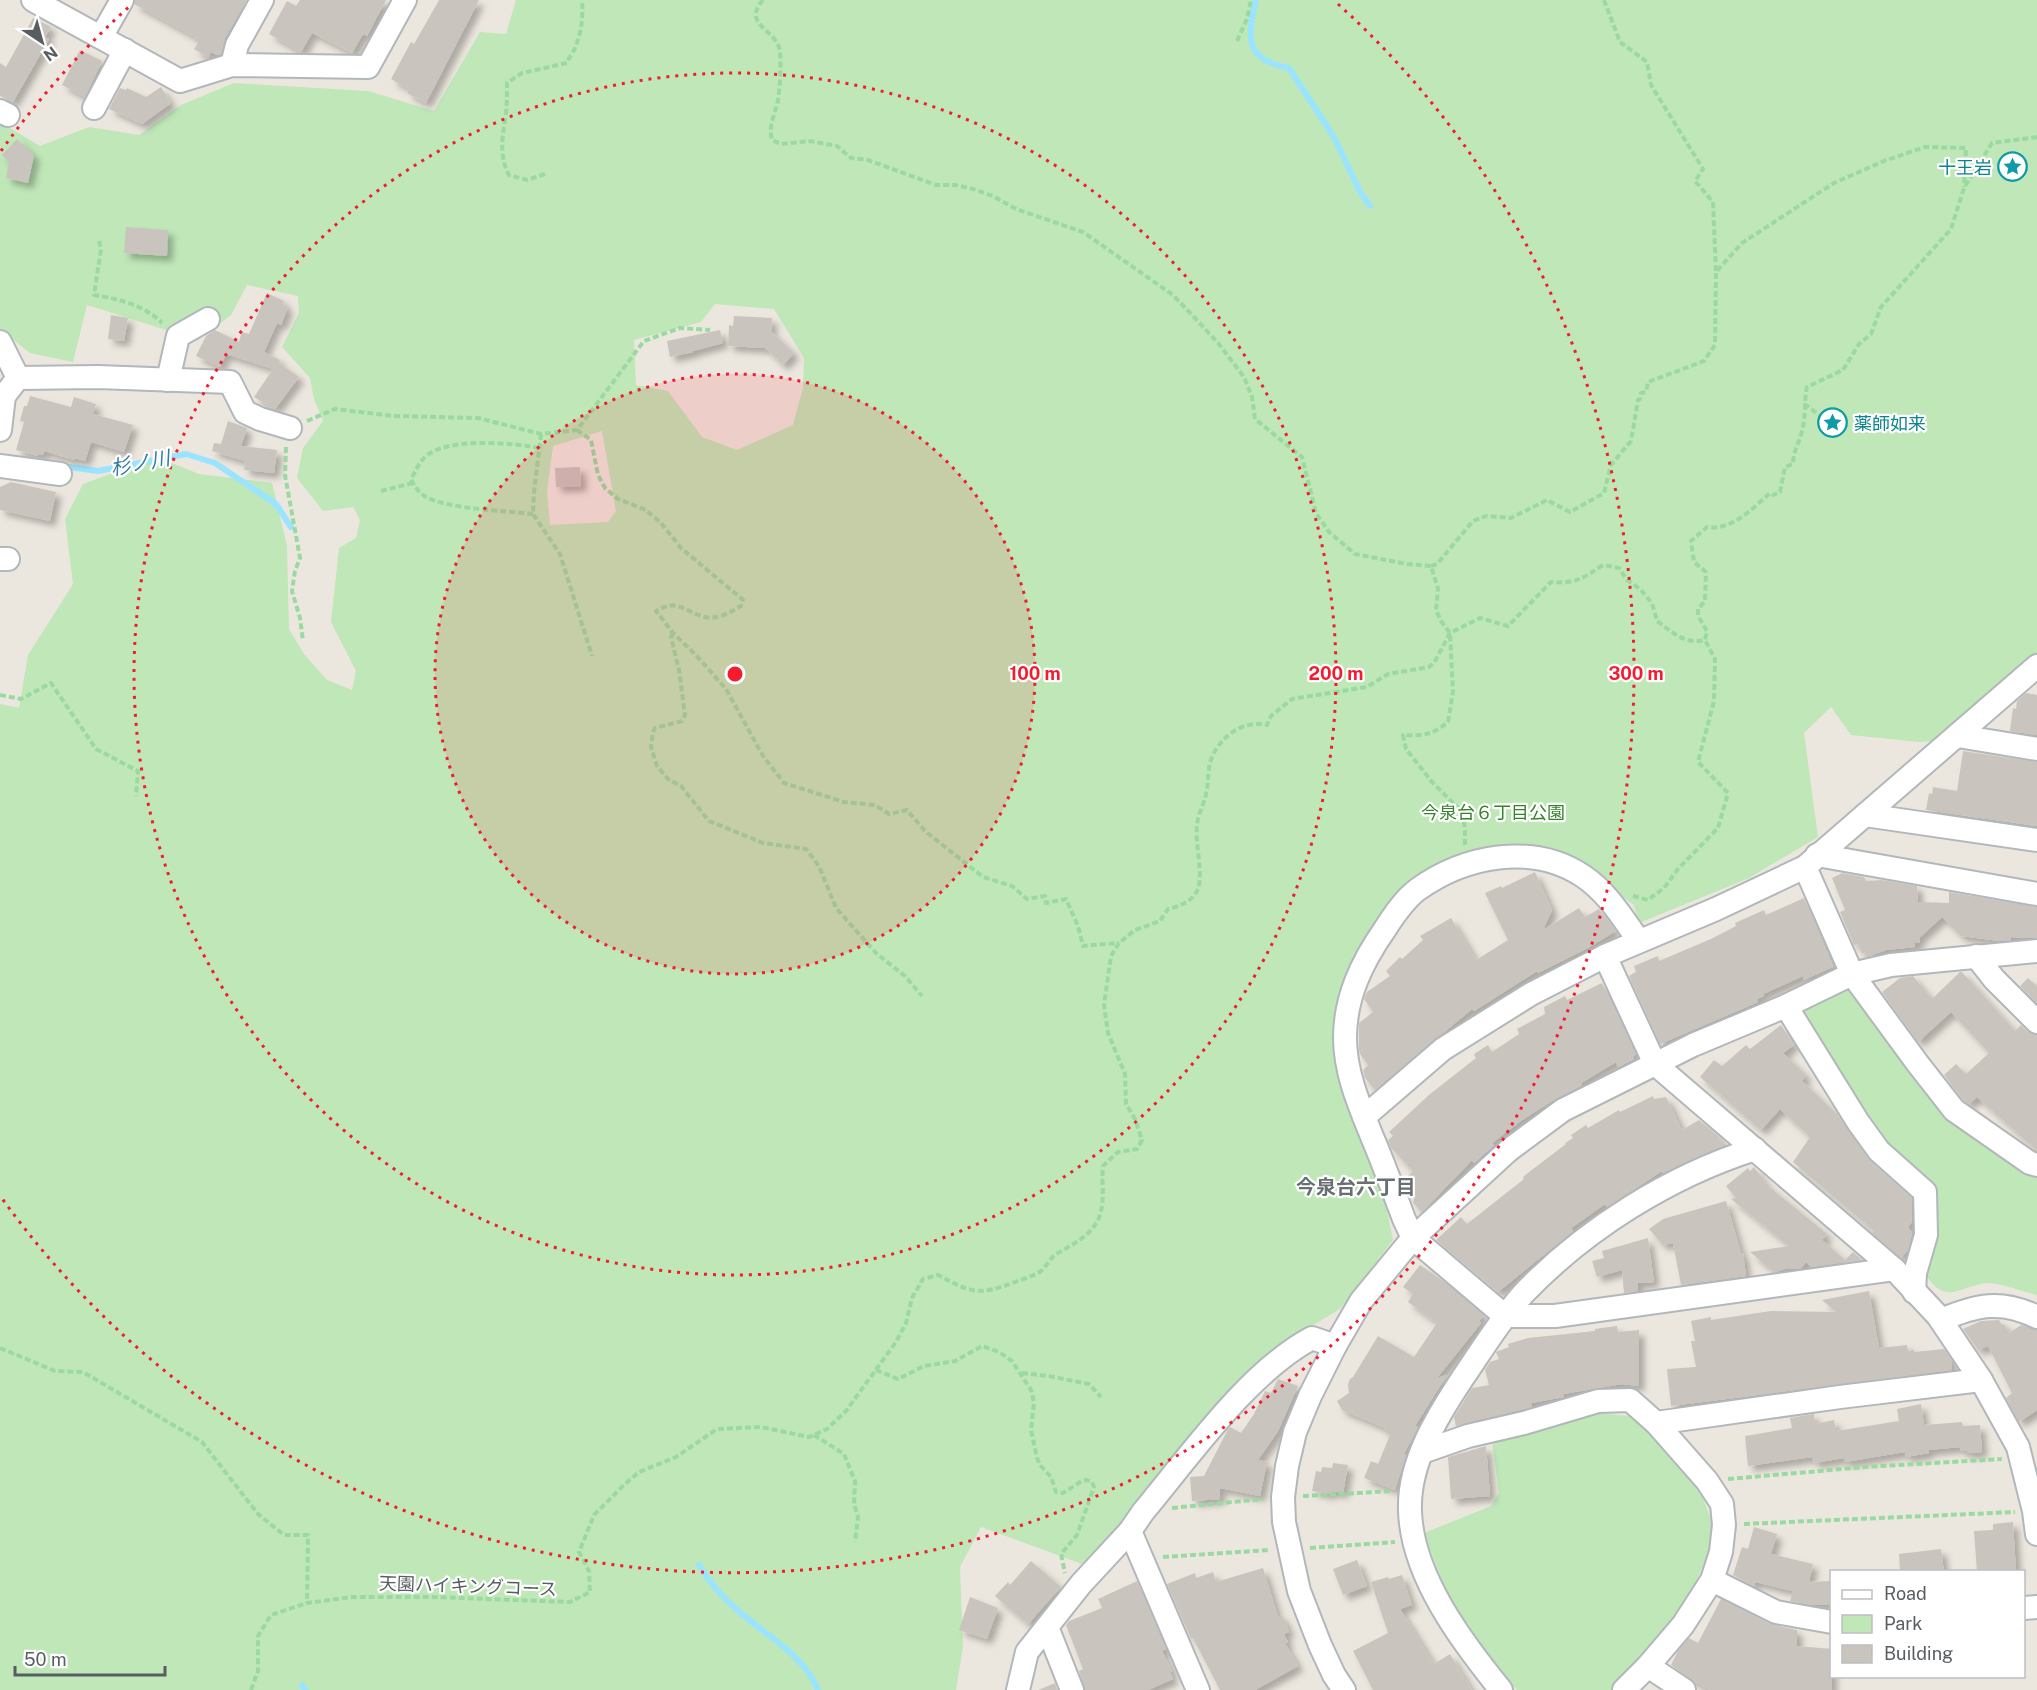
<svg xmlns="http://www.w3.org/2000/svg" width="2037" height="1690" font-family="'Public Sans','Noto Sans JP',sans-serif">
<defs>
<filter id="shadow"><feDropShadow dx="5.5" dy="5.5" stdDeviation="3" flood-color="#0004"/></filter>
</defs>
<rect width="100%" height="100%" fill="#ece7de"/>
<g fill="#bfe7b8" fill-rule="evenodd">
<path d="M516,0h1521v656l-100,85 -19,1 -67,-7 -20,-28 -27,26 14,104 -69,41 -110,45 -5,-18 -48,-35 -34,-16 -127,24 -81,122 49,240 -53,69 -55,33 -152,173 -51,49 -101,-37 -21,40 3,80 -7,43h-956v-986l19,4 9,-53 45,-71 -8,-65 18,-35 74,-27 42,17 73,9 15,63 2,83 15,25 23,26 25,10 4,-19 -25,-49 8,-74 17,-10 4,-18 -7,-13 -30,4 -26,-33 6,-30 20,-27 -9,-22 -4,-21 -28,-31 17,-34 -1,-17 -51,-11 -16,30 -33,25 -111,-35 -14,57 -43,-9 -30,-24v-207l40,24 49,-19 50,8 42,-30 53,-22 134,8 66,20 46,-79 26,2zM715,304l59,5 30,49 -1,30 -10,37 -56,25 -35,-13 -34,-46 -32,-6 -2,-45 67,-18zM602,431l14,80 -8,11 -58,3 -3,-33 6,-46z"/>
<path d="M1843,990l11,2c22,32 42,65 66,95 29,39 74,67 117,88v120c-13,-3 -39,-13 -51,-12 -28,4 -40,23 -61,-9l9,-50 -133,-207 3,-9z"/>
<path d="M1596,1413l34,3 28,23 40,46 14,37 -4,32 -23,53 -31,41 -41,42h-96l-32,-34 -40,-67 -21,-56 67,-27 8,-13 -7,-52z"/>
</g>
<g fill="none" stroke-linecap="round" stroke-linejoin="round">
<g stroke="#9be4ff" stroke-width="6">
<path d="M1256,0c-9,37 -12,60 33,68l45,69 26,55 10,14"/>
<path d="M62,466l36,5 88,-17 29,9 61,41 15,23"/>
<path d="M699,1565c10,16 21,30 36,43 28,26 68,45 83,82"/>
<path d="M302,1685l4,5"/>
</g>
</g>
<g fill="#c9c4bd" filter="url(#shadow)">
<path d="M135,0h112l-22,38 -4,16 -4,1 -6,-3 -3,5 -14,-8 4,-6 -4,-3 1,-3 -61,-33z"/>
<path d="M300,0h86l-19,36 -4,-2 -11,19 -40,-20 -11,19 -32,-18 18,-33 9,5z"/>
<path d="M439,0h40l-53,103 -19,-10 2,-4 -18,-10 20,-37 3,2z"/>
<path d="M33,18l18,9 -6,10 4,2 -36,63 -13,-6v-33l6,4z"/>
<path d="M80,50l22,11 -17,36 -23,-12z"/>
<path d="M161,87l10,16 -29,21 -33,-15 11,-21 6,2 1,-2 19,9z"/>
<path d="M17,139l17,16 -6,28 -22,-5 3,-16 -7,-7z"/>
<path d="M126,227l42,3 -1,26 -43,-3z"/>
<path d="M267,293l17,8 -1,4 5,2 -7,18 -4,-2 -13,29 16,8 -1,3 20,14 -24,32 -21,-12 19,-28 -47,-15 -6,13 -24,-11 10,-20 9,-6 24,12 3,-10 7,2z"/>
<path d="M111,315l17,3 -4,23 -16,-2z"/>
<path d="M734,316l38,2 -1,13 23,22 -11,12 -18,-17 -37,-2 1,-21 4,1z"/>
<path d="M720,330l3,13 -30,8v1l-23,5 -3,-16z"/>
<path d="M30,396l41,11 3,-10 22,7 -3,10 40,11 -9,27 -33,-10 -6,19 -10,-3 -1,2 -30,-9 -1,4 -5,-1v2l-22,-6 8,-28 -4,-1 4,-15h3z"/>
<path d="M228,421l19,7 -6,18 36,4 -3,23 -30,-3 1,-9 -33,-10 2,-8 7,1z"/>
<path d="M580,467l1,19 -25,1 -1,-19z"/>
<path d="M11,482l45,10 -6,29 -50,-11v-23z"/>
<path d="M2026,693l11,2v40l-27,-4 3,-23 3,1 1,-8z"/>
<path d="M1963,751l74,11v64l-111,-16 3,-17 3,1 1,-7 24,4z"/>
<path d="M1535,872l17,38 -9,20 36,-22 6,9 14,-8 17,22 -30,18 -48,24 -1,-2 -63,40 -2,-2 -97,81 -10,-12 -2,-8 5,-5 -8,-11 -1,-4v-27l14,-11 -9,-13 3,-7 23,-16 -4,-5 14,-14 2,2 21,-19 -3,-4 31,-18 25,42 32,-20 -23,-47 16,-7 1,2z"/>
<path d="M1842,873l22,4 2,4 16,-1 35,6 1,16 31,1v-11l88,15v31l-26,-1v3l-11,1 -39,-5 -19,-19 -23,21 1,4 -5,1v4l-29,3 -19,7 -2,-5 -3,2 -4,-10 -4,1 -14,-33 5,-2 -13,-32z"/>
<path d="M1804,898l29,69 -29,13 -1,-4 -40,18 1,2 -7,3 1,3 -98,42 -31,-68 7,-4 -2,-6 24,-10 1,5 52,-22 25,-13 -1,-3 29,-13 2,5z"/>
<path d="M1960,972h2l53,59 6,-6 7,7 9,3v116l-60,-54 -8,7 -6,-4 -19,-25 12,-11 10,10 23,-21 -38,-41 -33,30 -36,-50 18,-14 13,-2 16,20 1,-1 3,3z"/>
<path d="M2028,978l9,8v17l-17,-17z"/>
<path d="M1602,983l34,71 -3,2 1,3 -16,8 -2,-5 -35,21 1,2 -30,16 -30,19 -30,23 2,2 -20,18 -2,-3 -50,52 -9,-9 1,-4 -7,-12 4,-4 -5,-5 7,-7 -22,-23 -3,-8 5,-4 -4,-4 41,-38 46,-36 -2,-4 14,-9 4,7 27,-18 -2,-5 28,-15 -1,-7 21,-11 2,4z"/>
<path d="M1781,1025l13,20 -11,8 23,22 -4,6 35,33 33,47 42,37v24l-4,5 4,6 -4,17 -7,8 -29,-25 2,-2 -81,-69 17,-25 -30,-28 -19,21 -61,-53 14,-17 8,6 24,-21 4,4z"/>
<path d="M1653,1096l1,3 12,-2 16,33 17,-10 18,15 6,11 -60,27 -1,-2 -55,36 -2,-3 -34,24 2,3 -75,61 -62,-52 25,-23 6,7 57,-45 -1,-2 10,-8 33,-25 -1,-1 8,-5 -2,-3 15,-10 2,3 31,-18 1,2z"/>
<path d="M1754,1167l13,18 60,49 -5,6 23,20 8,-8 9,8 -50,7 -6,-5 -5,6 -16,1 -11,3 -24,-20 39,-6 -58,-47 5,-1 -10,-12 22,-18 2,3z"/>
<path d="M1726,1201l15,52h2l3,23 -65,9 -8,-42 -10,2 -14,-16 14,-10z"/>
<path d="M1648,1238l6,44 -16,1v8l-14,2 -2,-23 -25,7 -5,-16 12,-3 -2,-7z"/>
<path d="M1420,1265l26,18 38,32 -5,6 2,2 -44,55 10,-3 -32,51 3,1 -14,27 2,1 -11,35 -31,-12 7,-17 7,3 12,-29 -6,-3 1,-4 -43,-18 -5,-9 12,-8 -1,-9 2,-5 3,-2 25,-41 36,21 23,-34 -29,-21 5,-8 -10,-7z"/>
<path d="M1869,1291l10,57 28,-3 1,6 6,-1v2l30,-3 8,11v10l-281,36 -4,-37 29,-2 -5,-26h4l-4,-20 20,-4v3l60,-9 65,1 -14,-12z"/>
<path d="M1999,1320l3,5 2,-1 5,9 12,-8 16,5v80l-18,12 -13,-24 6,-5 -24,-47 -10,4 -15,-21 18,-8z"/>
<path d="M1617,1326l1,6 21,-2v56l-17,-2 -59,10 1,3 -33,6 1,4 -76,19 -2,-9 10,-16 8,-13 17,-3 -4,-15 5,-8 9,-3 -3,-7 13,-5 -1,-3 20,-6 67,-7v-2z"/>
<path d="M1278,1379l20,7 -20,45 -20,29 9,2 -7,34 -40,-8v11l-28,2 -2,-24 14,-1 24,-47 2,-2 11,6 13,-19 11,-23 6,2z"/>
<path d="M1921,1404l3,21 38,-3 1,4 17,-1 2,27 -15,1v-2h-6l-1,-4 -32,3 1,3 -24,4v-5l-60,10 -1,-4 -30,5 -2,-6 -64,9 -3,-30 47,-8 -2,-10 24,-4 1,10 19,-4 2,11 63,-10 -2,-12z"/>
<path d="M1486,1446l4,50 -39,3 -3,-42z"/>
<path d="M1333,1463l15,2 -5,28 -11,-2 -1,3 -19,-3 4,-20 5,1 1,-5 10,1z"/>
<path d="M2013,1522l3,50h-39l-3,-41 19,-1v-6z"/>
<path d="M1754,1527l23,7 -6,20 42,10 -4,18 23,-1v23l-19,1 -23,-4 3,-10 -38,-9 -1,4 -21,-11 9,-28 6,2z"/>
<path d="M1941,1549l3,23h-44l-1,-18z"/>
<path d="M1357,1560l10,26 -24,9 -10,-26z"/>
<path d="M1031,1561l30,26 -33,37 -33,-28 13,-14 2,3z"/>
<path d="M1263,1568l15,49 4,-2 7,17 -5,2 4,8 -3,1 13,23 -43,24h-35l-27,-52 -2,1 -24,-55 28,-11 1,5 17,-6 3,10z"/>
<path d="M1402,1575l10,30 -12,4 34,55 16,-10 22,36h-99l-20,-39 35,-18 -17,-51 17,-5 1,2z"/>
<path d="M1137,1581l29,68 -4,2 10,20 -2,1 3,7 -25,11h-63l-6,-19 4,-2 -17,-44 3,-4 33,-13 -4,-9z"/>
<path d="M970,1597l28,11 -11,31 -28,-9z"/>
<path d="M1721,1599l49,25 27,6v16l35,3v41h-121l-18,-9 -22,-16 7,-14 11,-13 9,5z"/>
<path d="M1055,1683l2,7h-19z"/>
</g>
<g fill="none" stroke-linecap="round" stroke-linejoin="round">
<defs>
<g id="minor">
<path d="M33,0l147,81 52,-16 136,2 37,-67"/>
<path d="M101,37l21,-37"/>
<path d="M232,65l5,-20 25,-45"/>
<path d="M94,108l31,-58"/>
<path d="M0,111l8,4"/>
<path d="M0,342l18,36 -14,18 -4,34"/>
<path d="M18,378l80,-1 132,5 15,30 15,7 30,9"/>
<path d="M168,380l10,-44 30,-17"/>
<path d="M0,466l60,8"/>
<path d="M0,559h8"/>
<path d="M1958,736l79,13"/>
<path d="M1865,815l172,25"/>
<path d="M1817,855l220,39"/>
<path d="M1805,867l47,107 66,90 36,46 76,53 7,2"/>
<path d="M1639,941c-17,-24 -32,-49 -56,-65 -51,-34 -119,-20 -166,14 -13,10 -23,25 -32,39 -23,33 -40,68 -40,109 0,35 15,69 28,101 11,26 21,53 31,80l9,19 92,78h50l339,-47"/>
<path d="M1605,956l50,108 239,205 44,47 43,64 37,67 16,64 3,23"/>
<path d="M1976,956l18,23 43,43"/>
<path d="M1786,1006l72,116 21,29 46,41 1,43 -11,38 -1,19"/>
<path d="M1364,1117l79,-68 88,-55 74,-38 111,-47 89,-42 232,-201"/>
<path d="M1941,1320c35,-15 60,-21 96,-3"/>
<path d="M1656,1423l184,-26 141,-17"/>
<path d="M1422,1452l46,-16 56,-13 74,-22 32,-1 26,23 51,58 15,23 2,21 -3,27 -9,28 -29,45 -35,41 -24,24"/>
<path d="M1130,1531l68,159"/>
<path d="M1712,1580l64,32 56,10"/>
<path d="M2024,1608l13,-1"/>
<path d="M1047,1627l25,63"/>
<path d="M1648,1666l36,24"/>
<path d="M1018,1690l9,-38 54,-68 49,-53 13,-19c46,-55 105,-140 169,-174l23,8"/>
<path d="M1344,1690l-10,-15 -14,-30 -21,-54 -15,-69 -1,-25 4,-31 8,-34 15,-36 25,-50 26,-45 52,-63 96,-88 54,-40 130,-65 93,-39 66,-32 39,-9 146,-14"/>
<path d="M1501,1690c-39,-48 -89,-114 -91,-179 -2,-48 27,-94 52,-132 20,-29 38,-59 61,-85 62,-65 147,-118 232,-145"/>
</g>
</defs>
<use href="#minor" stroke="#b1b7bb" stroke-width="26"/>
<g stroke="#9adaa0" stroke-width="4" stroke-dasharray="6 3" stroke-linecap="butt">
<path d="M763,0c-23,26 16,29 17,53 1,14 0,33 -2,47 -3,15 -10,25 -6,40l9,4 29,-3 27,5 14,12 17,2 68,25h19l18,4 20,7 23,13 67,23 90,63 21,22 24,26 26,34 8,20 3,22 47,38 14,56 13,19 26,22 52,10 24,2 7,23 -2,21 5,11 9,12 3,59 -5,30c-16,13 -24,14 -45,13l3,14 26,33 28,28 5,17v18"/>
<path d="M1604,0l16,42 27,20 4,23 52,84 -8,12 18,21 3,70"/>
<path d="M1237,41l10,-22 4,-19"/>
<path d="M545,174l-18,6 -18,-5c-11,-21 -6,-40 -3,-62 1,-10 1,-20 1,-30l15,-10 45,-10c2,-6 7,-11 9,-18 6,-15 7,-29 6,-45"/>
<path d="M99,241l2,8 -7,46c25,4 50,10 68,28"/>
<path d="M1804,404l28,20"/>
<path d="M307,421l28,-12 59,7 84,2 63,16 36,-4 67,-89 36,-13 30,2"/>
<path d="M577,430l14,10 7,35 7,13 13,11 28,11 15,13 20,25 62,52 -2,6c-10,6 -24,14 -36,11 -20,-5 -27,-19 -49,-6l17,22 22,21 31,35 37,67 21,27 60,19 31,3 14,9 18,-4 18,21 58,46 29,9 15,13 18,-3 1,7 20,-4 12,27 5,20 36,-3"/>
<path d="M541,434l-7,58 -1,22 27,40 32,102"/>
<path d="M286,447l-1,28 15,83 -5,13 -3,20 8,27 3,23"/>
<path d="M381,491l32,-8"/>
<path d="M533,514c-26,-3 -85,-5 -107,-17 -7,-4 -11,-10 -15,-18 4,-6 7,-15 12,-20 20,-23 90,-16 117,-11"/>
<path d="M1431,566l6,-2 36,-43 13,-5 25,2 36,-18 23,12 34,-19 7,-28 20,-24 7,-41 2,-1 1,-6 5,-1 2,-10 56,-21 11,-16 1,-73 26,-29 92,-60 50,-22 41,-14 41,1 -2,39"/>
<path d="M673,633l-2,4 8,33 6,45 -3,6 -27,7 -2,4 -2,15 6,19 11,13 13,7 28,35 54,22 43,6 13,17 17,42 41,46 28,22 17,20"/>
<path d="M0,695l21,4 30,-16 45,66 42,22 -2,25"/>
<path d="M1633,896l15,4 16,-12 14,-19 40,-41 10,-35 -30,-31 16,-61 1,-42 -10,-19"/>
<path d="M0,1348l55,23 28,1 119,70 56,72 26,21h24l-1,68"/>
<path d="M876,1370l22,9 26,-13 31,-5 27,-15 17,6 13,9 19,29 3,12 -3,28 6,28 3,7 11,12 5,15 7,1 19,-12 5,-1 5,2 2,5 -17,48 -16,19 4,19"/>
<path d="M1022,1373l26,3 41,8 12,13"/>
<path d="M814,1435l30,19 11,27 -1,23 4,13 -3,25"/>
<path d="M1728,1479l137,-12 137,-8"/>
<path d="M1303,1496l89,-5"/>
<path d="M1172,1508l91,-9"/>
<path d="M1744,1524l271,-12"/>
<path d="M1310,1548l85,-6"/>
<path d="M1163,1557l106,-7"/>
<path d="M251,1690l7,-19v-35l13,-21 36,-12 45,-6h81l137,5 20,-10 -1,-21 -10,-19 15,-37 30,-30 15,-13 37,-15 41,-28 44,-2 48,10 18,-8 19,-18 50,-69 10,-19 6,-25 11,-19 15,-4c33,18 41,21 77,7 8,-3 19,-6 26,-11 6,-5 9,-13 15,-17 17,-10 32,-16 42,-34 8,-18 3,-36 5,-54l15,-14 19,-3 5,-9 -7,-21 -9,-15 -1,-30 -17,-41 -4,-28 7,-49 8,-13 16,-13 25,-9 8,-12c13,-3 28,-9 31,-24 3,-19 -4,-41 -2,-60 1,-12 7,-20 9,-31 3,-12 1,-25 6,-37 10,-22 31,-37 55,-32l4,-9 21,-17 75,-12 21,-13 41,-7 5,-4 16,-30 30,-15 28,8 43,-44c24,2 33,-4 52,-17l16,3 8,12 13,9 12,14 5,18c15,11 28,24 48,19l2,-9 -9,-15v-7l7,-8 1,-29 -12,-10 -3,-21 16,-14c25,4 46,-19 63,-34l3,2 7,-3 5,-25 8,-3c0,-14 8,-24 10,-38 3,-13 1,-26 4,-39l36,-17 16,-26 12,-10 10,-27 70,-78 13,-41 28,-45 45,-6"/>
</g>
<use href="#minor" stroke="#fff" stroke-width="22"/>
</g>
<circle cx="735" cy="674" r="300" fill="#f61a2d" fill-opacity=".12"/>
<g fill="none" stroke="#f61a2d" stroke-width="3" stroke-dasharray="3 6">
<circle cx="735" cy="674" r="300"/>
<circle cx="735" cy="674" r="601"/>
<path d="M1 151A901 901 0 0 1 132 4M1338 4A901 901 0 1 1 1 1197"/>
</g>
<defs>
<symbol id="sight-ring" viewBox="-11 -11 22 22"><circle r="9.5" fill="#fff" stroke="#0f9aa8" stroke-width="1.5"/><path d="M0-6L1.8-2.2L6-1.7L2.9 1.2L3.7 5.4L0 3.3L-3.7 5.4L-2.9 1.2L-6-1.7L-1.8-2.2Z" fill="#0f9aa8"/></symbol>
</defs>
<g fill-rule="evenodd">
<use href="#sight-ring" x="1996" y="150" width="33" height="33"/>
<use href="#sight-ring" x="1816" y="406" width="33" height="33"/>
</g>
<g text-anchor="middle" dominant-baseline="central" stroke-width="4.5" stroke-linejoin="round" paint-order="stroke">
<g font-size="18" fill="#0d838f" stroke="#fff" text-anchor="end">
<text x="1992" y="167">十王岩</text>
<text x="1854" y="423" text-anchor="start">薬師如来</text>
</g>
<g font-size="18" fill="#37832d" stroke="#fff">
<text x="1493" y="812">今泉台６丁目公園</text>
</g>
<g font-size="18" fill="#575d61" stroke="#fff">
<text transform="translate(468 1586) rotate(2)">天園ハイキングコース</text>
</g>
<g font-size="20" font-style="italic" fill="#2f7ca6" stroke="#fff">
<text transform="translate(140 463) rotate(-11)">杉ノ川</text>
</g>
<g font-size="20" font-weight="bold" fill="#686f73" stroke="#fff">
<text x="1356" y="1187">今泉台六丁目</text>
</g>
</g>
<circle cx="735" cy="674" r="9" fill="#f61a2d" stroke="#fff" stroke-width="3"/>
<g font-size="18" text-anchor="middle" font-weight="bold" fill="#f61a2d" stroke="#fff" stroke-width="4.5" stroke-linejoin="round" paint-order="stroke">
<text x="1035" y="680">100 m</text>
<text x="1336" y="680">200 m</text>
<text x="1636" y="680">300 m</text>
</g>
<rect x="1830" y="1570" width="195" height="108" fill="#ffffff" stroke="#bcbec0" stroke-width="1.5"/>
<rect x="1842" y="1590" width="30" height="9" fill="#ffffff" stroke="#bcbec0" stroke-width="1.5"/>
<text x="1884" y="1600" font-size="18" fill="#575d61">Road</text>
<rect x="1842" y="1615" width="30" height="18" fill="#bfe7b8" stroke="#bcbec0" stroke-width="1.5"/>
<text x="1884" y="1630" font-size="18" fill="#575d61">Park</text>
<rect x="1842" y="1645" width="30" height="18" fill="#c9c4bd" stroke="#bcbec0" stroke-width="1.5"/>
<text x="1884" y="1660" font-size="18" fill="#575d61">Building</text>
<g transform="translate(42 42) rotate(144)" stroke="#ffffff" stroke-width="4.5" paint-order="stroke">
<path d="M0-4.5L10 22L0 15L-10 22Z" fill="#575d61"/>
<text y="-9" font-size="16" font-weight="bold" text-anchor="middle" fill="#575d61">N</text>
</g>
<path d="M15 1666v9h150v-9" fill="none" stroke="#575d61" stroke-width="3"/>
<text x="24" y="1666" font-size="18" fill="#575d61" stroke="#ffffff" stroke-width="4.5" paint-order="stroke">50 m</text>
</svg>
